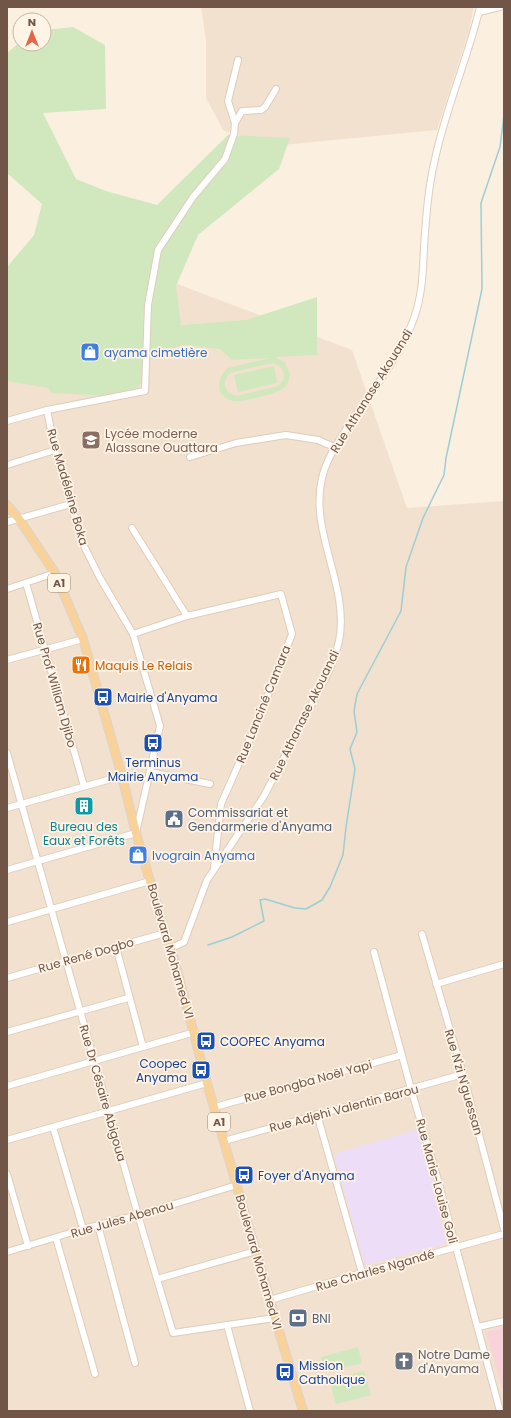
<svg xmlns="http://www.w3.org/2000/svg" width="511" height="1418" font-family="Poppins,sans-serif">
<rect width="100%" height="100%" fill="#fbf0e0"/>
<g fill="#f2e1cf">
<path d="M201,7h273l-5,24 -32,99 -165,16 -49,-16 -17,-32v-57z"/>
<path d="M79,247l273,103 55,158 97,-7v910h-497v-1113z"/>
</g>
<path fill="#edddf7" d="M422,1128l17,63 -6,2 14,48 -2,3 -78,21 -3,-2 -30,-109z"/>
<path fill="#f9d3d9" d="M504,1327v67l-18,-62z"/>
<g fill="#d1e8bf" fill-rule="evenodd">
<path d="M73,27l32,18 1,64 -63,4 33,66 30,12 51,14 71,-70 62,3 -11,31 -81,66 -22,51 5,39 65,-5 71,-23v58l-42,2 10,6 5,11c-1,6 -2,11 -6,14 -5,5 -44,15 -51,13 -18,-4 -17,-23 -5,-33l41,-10 -37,2 -12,-11 -37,-4 -38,11 -4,27 -4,6 -27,7 -59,-3 -3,-5 -41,-7v-114l27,-32 8,-31 -35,-31v-120l13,-11v2h24v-14zM272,363c9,2 14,8 11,17l-5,6 -41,10c-13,-2 -16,-14 -7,-23z"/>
<path d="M274,366l3,17 -39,9 -4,-17z"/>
<path d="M358,1347l4,16 -37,9 -4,-15z"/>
<path d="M364,1371l7,24 -35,9 -7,-24z"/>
</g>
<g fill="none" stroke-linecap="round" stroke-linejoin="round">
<path stroke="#9cced5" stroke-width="1.5" d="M208,945l24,-8 32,-16 -4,-21 5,-1 30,9 11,1 16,-9 8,-13 13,-32 3,-28 9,-58 -5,-20 7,-17 -3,-21 3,-17 44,-83 5,-44 17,-49 21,-43 2,-17 36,-169 -1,-86 19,-56 4,-32"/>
<defs>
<g id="minor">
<path d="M479,12l21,-5"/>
<path d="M235,123l7,-12 19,-1 4,-3 11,-18"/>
<path d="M7,421l40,-11 98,-19 3,-86 10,-55 35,-53 32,-38 9,-25 1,-11 -7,-22 10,-41"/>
<path d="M190,457l46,-14 50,-8 32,5 16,7"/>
<path d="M7,465l48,-15"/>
<path d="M7,522l64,-18"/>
<path d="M132,528l55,88"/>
<path d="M26,583l58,203"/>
<path d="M7,589l48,-16"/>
<path d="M133,634l54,-18 94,-22 11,40 -33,84 -38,86 -7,64"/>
<path d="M7,660l76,-21"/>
<path d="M7,753l131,462 35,118 102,-15"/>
<path d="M150,772l60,12"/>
<path d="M7,808l115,-32"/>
<path d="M7,870l129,-37 24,-107 -27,-92 -33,-56 -18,-36 -27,-92 -8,-40"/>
<path d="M7,922l143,-41"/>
<path d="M422,934l41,140 41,155"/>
<path d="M116,947l27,100"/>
<path d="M171,948l13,-6 23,-62 57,-84 65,-125c4,-10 8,-20 10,-30 11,-55 -30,-108 -17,-163 5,-21 18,-39 29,-56 20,-29 47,-64 60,-96 11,-25 12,-52 13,-79 2,-29 4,-59 11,-88 11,-52 33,-101 45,-152"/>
<path d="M374,952l37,137 25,84 64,238"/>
<path d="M7,978l158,-45"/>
<path d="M436,984l68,-20"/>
<path d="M7,1032l121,-34"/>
<path d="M7,1086l188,-54"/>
<path d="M215,1107l187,-52"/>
<path d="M317,1114l45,159"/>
<path d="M53,1127l30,102"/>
<path d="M7,1140l200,-57"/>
<path d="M224,1141l239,-67"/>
<path d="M7,1174l21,72"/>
<path d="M98,1225l37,138"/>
<path d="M56,1238l39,136"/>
<path d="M7,1252l76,-23 55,-14 99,-30"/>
<path d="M157,1279l99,-28"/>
<path d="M270,1300l92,-27 142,-39"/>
<path d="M227,1325l23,86"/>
<path d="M478,1327l26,-6"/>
</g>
<path id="major" d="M7,505l12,14 36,54 28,66 39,137 14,57 29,100 6,15 36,135 68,235 28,93"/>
</defs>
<use href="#minor" stroke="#dfccbc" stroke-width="8"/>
<use href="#major" stroke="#dad3cf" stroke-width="10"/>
<use href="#minor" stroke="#fff" stroke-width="6"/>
<use href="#major" stroke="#f9d299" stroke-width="8"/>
</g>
<defs>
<symbol id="shop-square" viewBox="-11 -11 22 22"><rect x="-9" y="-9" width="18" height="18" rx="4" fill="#3f7fe0" stroke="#fff4e6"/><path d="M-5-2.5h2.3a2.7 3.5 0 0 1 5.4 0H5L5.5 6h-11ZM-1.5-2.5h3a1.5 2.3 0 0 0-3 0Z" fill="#fff"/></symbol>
<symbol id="school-square" viewBox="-11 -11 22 22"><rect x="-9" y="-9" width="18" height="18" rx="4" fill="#8d6e63" stroke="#fff4e6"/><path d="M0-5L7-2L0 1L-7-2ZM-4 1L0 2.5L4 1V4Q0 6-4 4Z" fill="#fff"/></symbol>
<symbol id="restaurant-square" viewBox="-11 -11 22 22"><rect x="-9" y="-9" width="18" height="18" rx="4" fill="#e8710a" stroke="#fff4e6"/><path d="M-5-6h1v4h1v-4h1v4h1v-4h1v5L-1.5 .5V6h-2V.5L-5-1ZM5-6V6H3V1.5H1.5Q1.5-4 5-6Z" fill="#fff"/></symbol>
<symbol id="bus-square" viewBox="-11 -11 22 22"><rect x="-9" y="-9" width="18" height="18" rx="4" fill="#1a4fb4" stroke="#fff4e6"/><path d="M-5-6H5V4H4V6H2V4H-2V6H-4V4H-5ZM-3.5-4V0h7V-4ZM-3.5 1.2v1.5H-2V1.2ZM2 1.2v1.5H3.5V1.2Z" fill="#fff"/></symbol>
<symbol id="building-square" viewBox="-11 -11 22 22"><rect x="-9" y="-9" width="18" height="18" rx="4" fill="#0f9aa8" stroke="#fff4e6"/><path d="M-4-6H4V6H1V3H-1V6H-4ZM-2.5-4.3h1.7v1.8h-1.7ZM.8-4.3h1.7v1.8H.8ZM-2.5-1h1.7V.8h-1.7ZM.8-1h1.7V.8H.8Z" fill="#fff"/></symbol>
<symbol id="civic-square" viewBox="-11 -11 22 22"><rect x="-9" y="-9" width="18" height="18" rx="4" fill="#5c6f8a" stroke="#fff4e6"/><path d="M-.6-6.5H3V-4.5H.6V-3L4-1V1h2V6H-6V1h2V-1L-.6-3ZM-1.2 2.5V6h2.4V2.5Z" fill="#fff"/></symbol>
<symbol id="bank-square" viewBox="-11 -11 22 22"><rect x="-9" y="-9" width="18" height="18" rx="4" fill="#5c6f8a" stroke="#fff4e6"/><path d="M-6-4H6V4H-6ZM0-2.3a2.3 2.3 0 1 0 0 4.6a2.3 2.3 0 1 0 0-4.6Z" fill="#fff"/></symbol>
<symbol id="church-square" viewBox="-11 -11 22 22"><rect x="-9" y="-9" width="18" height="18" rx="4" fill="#6b7280" stroke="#fff4e6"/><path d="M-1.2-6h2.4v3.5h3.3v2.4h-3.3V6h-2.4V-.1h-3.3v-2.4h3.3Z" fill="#fff"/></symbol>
</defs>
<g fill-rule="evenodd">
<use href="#shop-square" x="79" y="341" width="22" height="22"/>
<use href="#school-square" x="80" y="429" width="22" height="22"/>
<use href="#restaurant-square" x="70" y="654" width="22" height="22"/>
<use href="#bus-square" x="92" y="686" width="22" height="22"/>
<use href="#bus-square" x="142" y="732" width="22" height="22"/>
<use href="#building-square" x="73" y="795" width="22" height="22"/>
<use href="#civic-square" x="163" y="808" width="22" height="22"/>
<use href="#shop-square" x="127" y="844" width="22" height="22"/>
<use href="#bus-square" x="195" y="1030" width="22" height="22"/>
<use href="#bus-square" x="190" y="1059" width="22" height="22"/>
<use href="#bus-square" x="233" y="1164" width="22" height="22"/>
<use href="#bank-square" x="287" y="1307" width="22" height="22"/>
<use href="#church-square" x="393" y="1350" width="22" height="22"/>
<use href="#bus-square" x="274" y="1361" width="22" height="22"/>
</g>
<g text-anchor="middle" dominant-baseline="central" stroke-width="3.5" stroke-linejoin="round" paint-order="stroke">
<g fill="#fff4e6" stroke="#9c8577" stroke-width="1">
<rect x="48" y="574" width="22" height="18" rx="3"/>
<rect x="208" y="1113" width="22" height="18" rx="3"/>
</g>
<g font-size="11" font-weight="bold" fill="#715648">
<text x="59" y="583">A1</text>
<text x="219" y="1122">A1</text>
</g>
<g font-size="12" fill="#366cbe" stroke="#fff4e6" text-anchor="start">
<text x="104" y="352">ayama cimetière</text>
<text x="152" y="855">Ivograin Anyama</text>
</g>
<g font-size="12" fill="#715648" stroke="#fff4e6">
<text transform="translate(371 391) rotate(-58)">Rue Athanase Akouandi</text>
<text transform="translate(68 487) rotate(74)">Rue Madéleine Boka</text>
<text transform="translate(55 685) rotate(74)">Rue Prof William Djibo</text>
<text transform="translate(263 704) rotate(-68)">Rue Lanciné Camara</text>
<text transform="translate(304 715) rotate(-64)">Rue Athanase Akouandi</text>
<text transform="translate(171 951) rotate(74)">Boulevard Mohamed VI</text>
<text transform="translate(86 955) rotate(-16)">Rue René Dogbo</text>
<text transform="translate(308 1081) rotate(-15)">Rue Bongba Noël Yapi</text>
<text transform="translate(464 1082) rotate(74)">Rue N'zi N'guessan</text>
<text transform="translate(103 1093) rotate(74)">Rue Dr Césaire Abigoua</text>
<text transform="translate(344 1108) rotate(-15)">Rue Adjehi Valentin Barou</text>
<text transform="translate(437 1181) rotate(75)">Rue Marie-Louise Goli</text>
<text transform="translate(122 1219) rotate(-16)">Rue Jules Abenou</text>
<text transform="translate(259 1262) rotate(74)">Boulevard Mohamed VI</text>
<text transform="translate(375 1270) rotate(-16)">Rue Charles Ngandé</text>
</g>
<g font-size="12" fill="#785e54" stroke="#fff4e6" text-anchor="start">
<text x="105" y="433">Lycée moderne<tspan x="105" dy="14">Alassane Ouattara</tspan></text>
</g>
<g font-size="12" fill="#c56008" stroke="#fff4e6" text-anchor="start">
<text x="95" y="665">Maquis Le Relais</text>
</g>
<g font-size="12" fill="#164399" stroke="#fff4e6" text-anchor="start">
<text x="117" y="697">Mairie d'Anyama</text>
<text x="153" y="762" text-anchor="middle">Terminus<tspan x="153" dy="14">Mairie Anyama</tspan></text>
<text x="220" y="1041">COOPEC Anyama</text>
<text x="187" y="1063" text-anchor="end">Coopec<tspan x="187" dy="14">Anyama</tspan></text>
<text x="258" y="1175">Foyer d'Anyama</text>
<text x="299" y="1365">Mission<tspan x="299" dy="14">Catholique</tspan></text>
</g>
<g font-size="12" fill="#4e5e75" stroke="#fff4e6" text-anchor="start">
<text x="188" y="812">Commissariat et<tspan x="188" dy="14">Gendarmerie d'Anyama</tspan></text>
<text x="312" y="1318">BNI</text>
</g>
<g font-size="12" fill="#0d838f" stroke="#fff4e6">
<text x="84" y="826">Bureau des<tspan x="84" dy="14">Eaux et Forêts</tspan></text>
</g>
<g font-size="12" fill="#5b616d" stroke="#fff4e6" text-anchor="start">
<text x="418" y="1354">Notre Dame<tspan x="418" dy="14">d'Anyama</tspan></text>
</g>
</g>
<rect width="511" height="1418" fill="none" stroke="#715648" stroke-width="16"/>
<g transform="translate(32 32)"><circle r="19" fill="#fff4e6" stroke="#c6b5a7"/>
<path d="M0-3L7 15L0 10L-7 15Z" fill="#e26648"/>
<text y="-6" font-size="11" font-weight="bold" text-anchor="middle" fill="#715648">N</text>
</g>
</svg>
